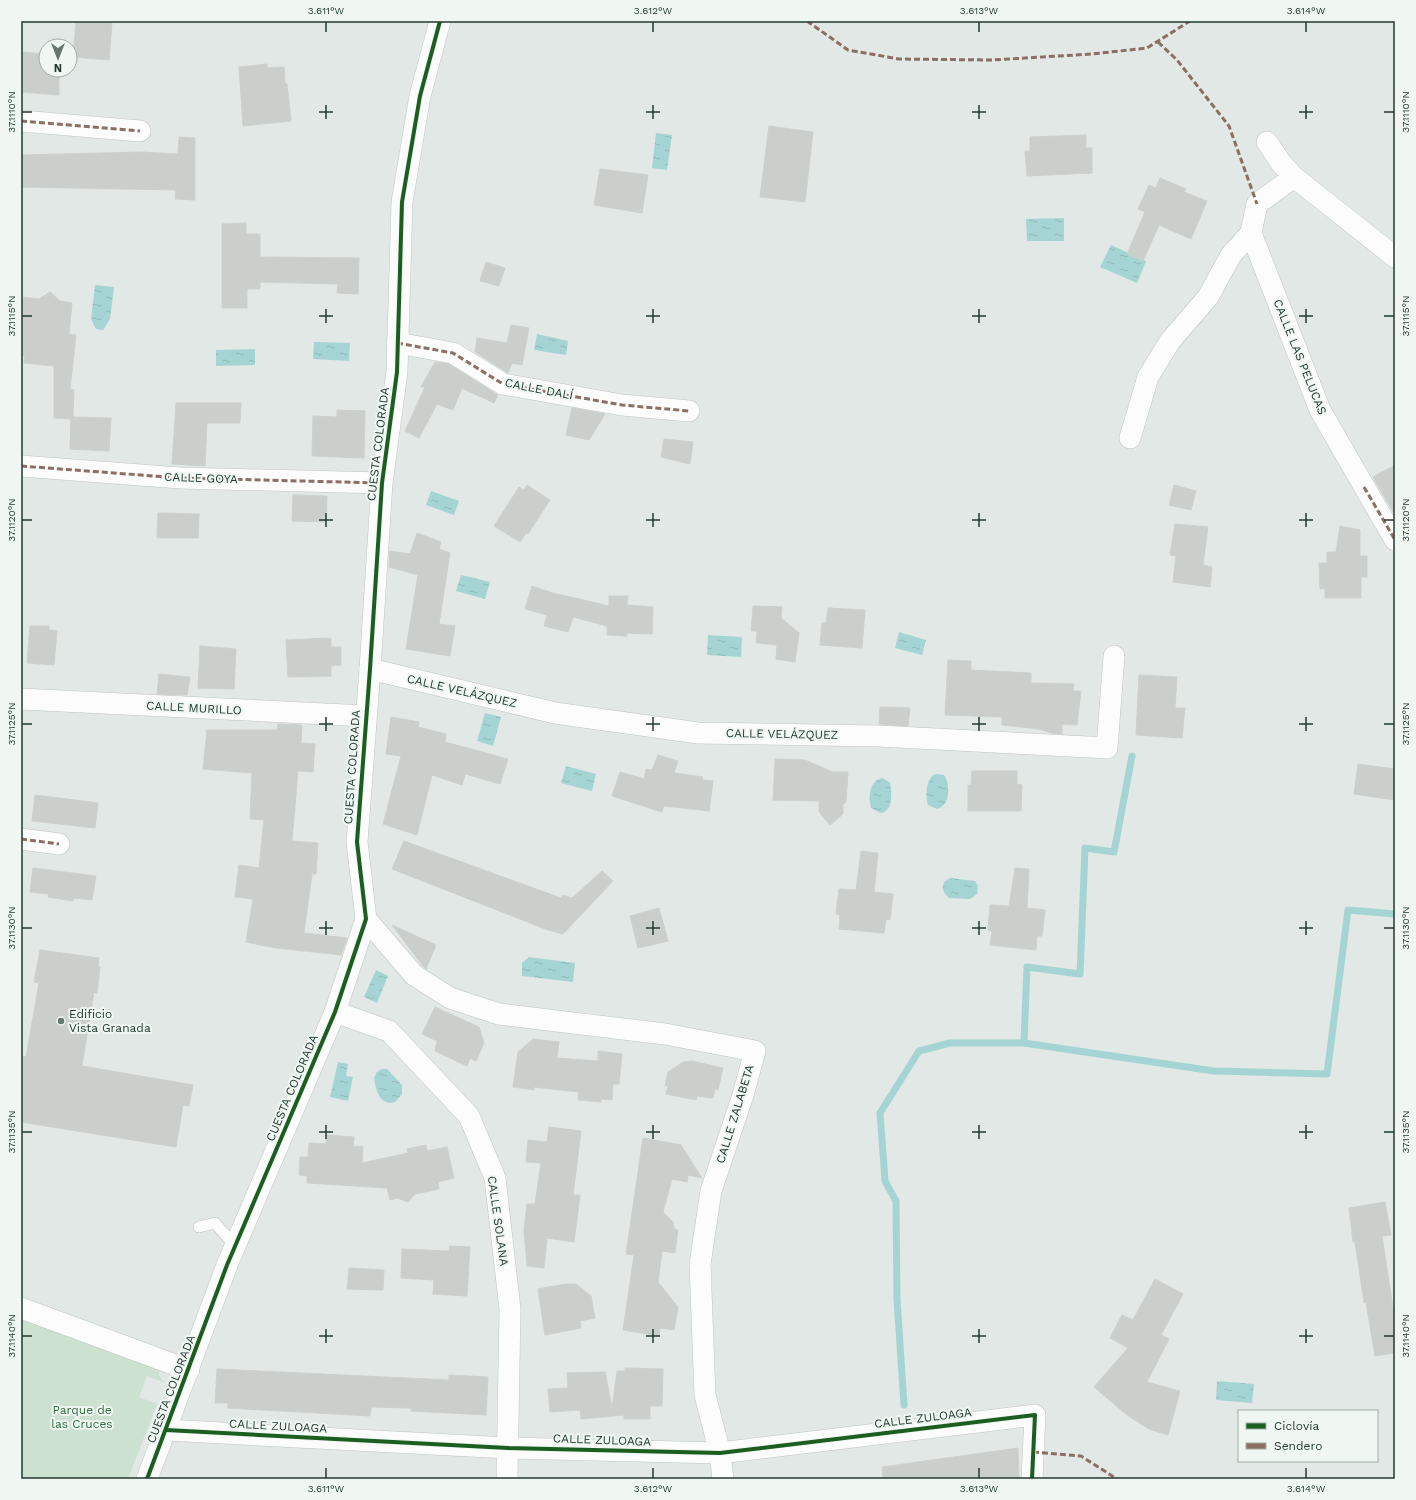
<svg xmlns="http://www.w3.org/2000/svg" width="1416" height="1500" font-family="'Work Sans',sans-serif">
<defs>
<pattern id="water-ripples" width="26" height="14" patternUnits="userSpaceOnUse"><rect width="26" height="14" fill="#a4d5d4"/><path d="M2 4q2-2 4 0t4 0M15 11q2-2 4 0t4 0" fill="none" stroke="#8db8b6"/></pattern>
</defs>
<rect width="100%" height="100%" fill="#e2e8e5"/>
<path fill="#cce1d0" d="M21,1317l138,51v7l6,8 -18,-7 -8,21 18,7 -29,75h-107z"/>
<g fill="url(#water-ripples)">
<path d="M656,133l16,2 -5,35 -15,-2z"/>
<path d="M1064,218v23h-37l-1,-22z"/>
<path d="M1111,245l35,16 -9,22 -37,-16z"/>
<path d="M95,285l19,2 -4,32 -7,11 -7,-1 -5,-10z"/>
<path d="M537,334l31,7 -2,14 -32,-5z"/>
<path d="M314,342l36,1 -1,18 -36,-2z"/>
<path d="M255,349v16l-39,1v-16z"/>
<path d="M431,491l28,10 -5,14 -28,-10z"/>
<path d="M461,575l29,7 -5,17 -29,-8z"/>
<path d="M899,632l27,8 -4,15 -27,-7z"/>
<path d="M708,635l34,2 -1,20 -34,-2z"/>
<path d="M485,713l16,4 -8,29 -16,-5z"/>
<path d="M566,766l30,8 -4,17 -31,-8z"/>
<path d="M936,774l8,1c7,10 6,31 -7,34l-9,-4c-3,-9 -2,-28 8,-31z"/>
<path d="M883,778l7,5c2,10 3,28 -9,30l-10,-5c-3,-11 -2,-28 12,-30z"/>
<path d="M950,878l25,3 3,5 -1,8 -7,5 -21,-1c-8,-7 -9,-15 1,-20z"/>
<path d="M529,957l46,6 -2,19 -51,-6v-13z"/>
<path d="M376,970l12,6 -11,27 -13,-6z"/>
<path d="M338,1062l10,2 -2,12 7,1 -5,24 -18,-4z"/>
<path d="M382,1069h5l15,16v9l-7,8c-16,4 -19,-12 -21,-24l3,-6z"/>
<path d="M1217,1381l37,3 -2,19 -36,-3z"/>
</g>
<g fill="none" stroke-linecap="round" stroke-linejoin="round">
<g stroke="#a4d5d4" stroke-width="7">
<path d="M1024,1043l3,-76 53,7 5,-126 29,4 18,-96"/>
<path d="M904,1405l-7,-106 -1,-98 -11,-20 -5,-68 39,-62 31,-8h74l190,28 113,3 21,-164 47,4"/>
</g>
</g>
<g fill="#cacfcc" stroke="#cbd1ce">
<path d="M76,21l36,1 -3,38 -36,-3z"/>
<path d="M21,52l25,2v16h13v25l-38,-3z"/>
<path d="M267,64v4l17,-1 1,16 2,1 4,37 -48,5 -4,-59z"/>
<path d="M769,126l44,6 -8,70 -45,-5z"/>
<path d="M1086,135v13h6v25l-65,3 -2,-25h5v-14z"/>
<path d="M179,137l16,1v62l-20,-1 1,-9 -155,-3v-32l120,-3 37,2z"/>
<path d="M600,169l48,6 -6,38 -48,-8z"/>
<path d="M1160,178l26,11 -2,3 23,9 -16,38 -32,-14 -16,36 -16,-7 18,-42 -7,-3 11,-24 7,3z"/>
<path d="M246,223v11h14v23l99,1 -1,36 -21,-1 1,-9 -78,-2v7h-13v19h-25v-84z"/>
<path d="M486,262l19,6 -6,18 -19,-5z"/>
<path d="M50,292l10,9 12,2 -3,31 7,1 -6,54 4,1 -1,27 38,1 -2,33 -39,-2 1,-30 -17,-1v-52l-30,-3 1,-7h-4l2,-59 16,2z"/>
<path d="M511,325l18,3 -7,37 -10,-2 -4,10 -33,-21 2,-14 30,5z"/>
<path d="M435,362l14,2 49,31 -4,8 -32,-15 -9,22 -16,-6 -18,34 -14,-7 20,-44h-4z"/>
<path d="M176,403h65l-1,20h-33l-2,43 -33,-2z"/>
<path d="M572,408l33,6 -16,26 -23,-5z"/>
<path d="M337,410l28,1 -1,47 -52,-2 1,-40 24,1z"/>
<path d="M664,439l29,3 -3,22 -29,-7z"/>
<path d="M1395,465v50l-22,-38z"/>
<path d="M527,485l23,15 -22,34 -2,-1 -6,9 -26,-16 25,-39 5,3z"/>
<path d="M1174,485l22,6 -5,19 -22,-5z"/>
<path d="M293,495l34,1 -1,26 -34,-1z"/>
<path d="M158,513l41,1 -1,24h-41z"/>
<path d="M1175,524l33,3 -5,38 9,2 -2,20 -37,-5 3,-26 -6,-1z"/>
<path d="M1340,526l20,4v26h7v21h-6v21h-36v-9h-5l-1,-26h8v-11h9z"/>
<path d="M417,533l24,9 -2,7 11,4 -11,71 16,2 -5,30 -44,-7 12,-74 -29,-8 1,-16 20,3z"/>
<path d="M532,586l21,7 56,13v-10h19l-1,9 26,2 -1,27 -25,-1v3l-20,-1v-9l-34,-9 -5,15 -24,-6 3,-11 -22,-6z"/>
<path d="M753,606l29,1 -1,11 18,15 -4,29 -19,-3 1,-14 -21,-2 1,-12h-6z"/>
<path d="M828,608l37,2 -3,38 -42,-3 2,-22h4z"/>
<path d="M30,626h19v4l8,1 -3,34 -27,-2z"/>
<path d="M331,638v9h10v18l-10,1v10l-43,1 -2,-37z"/>
<path d="M200,646l36,3 -2,40 -36,-1z"/>
<path d="M948,660l23,1v9l60,3v10l43,1 -1,7h8l-4,34 -15,-1v10l-11,-1 -12,-4 -37,-4v-8l-57,-2z"/>
<path d="M159,674l31,3 -3,18 -30,-1z"/>
<path d="M1139,675l38,2 -2,31h10l-3,30 -46,-3z"/>
<path d="M880,707l30,1 -2,18 -29,-2z"/>
<path d="M391,717l28,5 -1,5 28,7 -1,8 63,17 -8,25 -35,-10 -3,11 -30,-10 -15,60 -34,-11 18,-68 -15,-2z"/>
<path d="M278,724l24,1 -1,18 14,1 -2,28 -15,-1 -6,70 26,2 -2,31h-4l-8,59 43,5 -6,17 -65,-7 -30,-6 7,-43 -18,-2 4,-32 20,3 5,-48 -14,-1 2,-46 -49,-4 4,-39h70z"/>
<path d="M658,755l20,6 -4,12 29,4 -1,3 11,1 -4,30 -45,-5 -2,6 -50,-16 8,-24 24,7 2,-10 6,1z"/>
<path d="M775,759l30,1 28,12h15l-2,30 -3,3v9l-13,11 -11,-13v-11l-46,-1z"/>
<path d="M1358,764l37,5v31l-41,-6z"/>
<path d="M972,771h45v13l5,1 -1,26h-53v-26l3,1z"/>
<path d="M35,795l63,8 -3,25 -63,-7z"/>
<path d="M404,841l157,57 2,-3 9,3 30,-27 11,10 -50,53 -15,-4 -156,-61z"/>
<path d="M861,851l17,2 -4,39 19,2 -3,26 -4,-1 -2,14 -45,-4 1,-14 -4,-1 3,-25 17,1z"/>
<path d="M33,868l63,8 -4,24 -18,-2 -1,3 -25,-4 1,-3 -19,-2z"/>
<path d="M1015,868l14,1 -2,39 18,2 -3,26h-5l-1,14 -46,-5 2,-14 -4,-1 2,-25 19,1z"/>
<path d="M659,908l9,33 -30,7 -8,-32z"/>
<path d="M392,925l44,20 -10,24 -3,-3z"/>
<path d="M40,950l59,8 -1,9h2l-3,26 -3,-1 -12,74 111,19 -4,21 -6,-1 -7,42 -155,-25v-66l5,1 13,-74 -5,-1z"/>
<path d="M435,1007l44,20 5,16 -8,18 -6,-3 -3,8 -32,-15 2,-10 -15,-7z"/>
<path d="M533,1039l26,3 -2,16 41,3v-10l24,3 -3,30h-6l-1,16 -11,-1v3l-23,-2 1,-8 -45,-5v3l-21,-3 5,-35z"/>
<path d="M692,1061l31,7 -5,22 -3,-1 -2,9 -16,-2 -1,4 -30,-6 2,-8h-3l3,-14 15,-10z"/>
<path d="M549,1127l32,4 -8,64h7l-6,47 -27,-4 -3,30 -17,-2 -3,-35 3,-27h8l6,-41 -15,-1 2,-22 19,2z"/>
<path d="M327,1135l27,2 -1,9 10,1 -1,16 46,-10 -1,-4 19,-4 1,6 20,-4 7,31 -16,4 1,7 -24,5 -7,8 -11,-4 -7,2 -3,-12 -80,-5v-7l-8,-1 1,-18h8l1,-14 17,1z"/>
<path d="M643,1138l38,7 21,33 -14,-3 -1,7 -15,-3 -9,33 10,10 1,7 4,1 -3,23 -13,-2 -4,31 20,25 -4,23 -14,-2 -1,8 -36,-6 11,-75 -8,-1z"/>
<path d="M1385,1202l6,33 -9,1 13,85v32l-20,3 -9,-54 -2,1 -9,-61h-2l-4,-34z"/>
<path d="M450,1246l20,1 -3,49 -34,-2 1,-14 -33,-2 1,-29 47,2z"/>
<path d="M349,1268l35,2 -1,20 -36,-1z"/>
<path d="M1155,1279l28,15 -22,41 8,4 -22,43 33,9 -12,44 -19,-6 -22,-14 -33,-28 34,-39 -18,-10 12,-23 11,5z"/>
<path d="M566,1284h10l15,12 4,22 -15,3 1,7 -36,7 -7,-46z"/>
<path d="M625,1368l38,1 -1,37h-12v13h-26v-4l-43,4 -1,-9 -30,2 -2,-23 20,-1 -1,-15 38,-1 7,36 5,-37h8z"/>
<path d="M217,1369l232,11v-5l39,2 -2,38 -75,-4v-3l-40,-1 -1,9 -142,-8v-5h-13z"/>
<path d="M1018,1448l1,31h-136l-1,-12z"/>
</g>
<g fill="none" stroke-linecap="round" stroke-linejoin="round">
<defs>
<path id="lane" d="M199,1227l16,-4 20,23"/>
<g id="street">
<path d="M21,121l119,10"/>
<path d="M1267,142l14,21 13,14 101,80"/>
<path d="M1294,177l-37,27 -6,29 69,177 75,130"/>
<path d="M397,343l56,10 50,31 119,21 67,6"/>
<path d="M1130,438l18,-61 22,-36 38,-44 23,-42 20,-22"/>
<path d="M21,466l159,12 202,5"/>
<path d="M370,669l185,44 143,20 180,3 229,12 7,-92"/>
<path d="M21,699l345,17"/>
<path d="M21,839l38,5"/>
<path d="M366,919l48,56 36,23 49,16 166,20 90,17 -12,44 -32,96 -11,73 5,131 15,58 3,26"/>
<path d="M335,1012l54,19 80,85 26,62 15,131 -3,170"/>
<path d="M21,1308l168,62"/>
<path d="M166,1430l342,18 212,5 315,-38 -3,64"/>
<path d="M147,1479l80,-214 108,-253 31,-93 -9,-77 13,-173 12,-186 15,-111 5,-170 18,-106 20,-75"/>
</g>
</defs>
<use href="#lane" stroke="#bfc5c2" stroke-width="12"/>
<use href="#street" stroke="#bfc5c2" stroke-width="22"/>
<use href="#lane" stroke="#fbfcfb" stroke-width="11"/>
<use href="#street" stroke="#fbfcfb" stroke-width="21"/>
<g stroke="#8d6e63" stroke-width="3" stroke-dasharray="6 3" stroke-linecap="butt">
<path d="M807,21l41,29 51,9 93,1 100,-6 55,-6 43,-27"/>
<path d="M1158,42l19,18 52,66 28,78"/>
<path d="M21,121l119,10"/>
<path d="M397,343l56,10 50,31 119,21 67,6"/>
<path d="M21,466l159,12 202,5"/>
<path d="M1364,487l31,53"/>
<path d="M21,839l38,5"/>
<path d="M1033,1452l48,4 36,23"/>
</g>
<defs>
<g id="cycleway">
<path d="M166,1430l342,18 212,5 315,-38 -3,64"/>
<path d="M147,1479l80,-214 108,-253 31,-93 -9,-77 13,-173 12,-186 15,-111 5,-170 18,-106 20,-75"/>
</g>
</defs>
<use href="#cycleway" stroke="#f0f7f3" stroke-width="6"/>
<use href="#cycleway" stroke="#1b5e20" stroke-width="4"/>
</g>
<path fill="none" stroke="#223a30" stroke-width="1.5" d="M326,22v10M653,22v10M979,22v10M1306,22v10M326,105v14M653,105v14M979,105v14M1306,105v14M22,112h10M319,112h14M646,112h14M972,112h14M1299,112h14M1384,112h10M326,309v14M653,309v14M979,309v14M1306,309v14M22,316h10M319,316h14M646,316h14M972,316h14M1299,316h14M1384,316h10M326,513v14M653,513v14M979,513v14M1306,513v14M22,520h10M319,520h14M646,520h14M972,520h14M1299,520h14M1384,520h10M326,717v14M653,717v14M979,717v14M1306,717v14M22,724h10M319,724h14M646,724h14M972,724h14M1299,724h14M1384,724h10M326,921v14M653,921v14M979,921v14M1306,921v14M22,928h10M319,928h14M646,928h14M972,928h14M1299,928h14M1384,928h10M326,1125v14M653,1125v14M979,1125v14M1306,1125v14M22,1132h10M319,1132h14M646,1132h14M972,1132h14M1299,1132h14M1384,1132h10M326,1329v14M653,1329v14M979,1329v14M1306,1329v14M22,1336h10M319,1336h14M646,1336h14M972,1336h14M1299,1336h14M1384,1336h10M326,1468v10M653,1468v10M979,1468v10M1306,1468v10"/>
<circle fill="#65776f" stroke="#f0f7f3" stroke-width="1.5" cx="61" cy="1021" r="4"/>
<g text-anchor="middle" dominant-baseline="central" stroke-width="4" stroke-linejoin="round" paint-order="stroke">
<g font-size="12" fill="#223a30" stroke="#f0f7f3">
<text transform="translate(1300 357) rotate(68)">CALLE LAS PELUCAS</text>
<text transform="translate(539 389) rotate(11)">CALLE DALÍ</text>
<text transform="translate(378 444) rotate(-83)">CUESTA COLORADA</text>
<text transform="translate(201 478) rotate(2)">CALLE GOYA</text>
<text transform="translate(462 691) rotate(13)">CALLE VELÁZQUEZ</text>
<text transform="translate(194 708) rotate(3)">CALLE MURILLO</text>
<text transform="translate(782 734) rotate(1)">CALLE VELÁZQUEZ</text>
<text transform="translate(352 767) rotate(-86)">CUESTA COLORADA</text>
<text transform="translate(292 1088) rotate(-67)">CUESTA COLORADA</text>
<text transform="translate(735 1114) rotate(-73)">CALLE ZALABETA</text>
<text transform="translate(498 1221) rotate(82)">CALLE SOLANA</text>
<text transform="translate(171 1389) rotate(-69)">CUESTA COLORADA</text>
<text transform="translate(923 1418) rotate(-7)">CALLE ZULOAGA</text>
<text transform="translate(278 1426) rotate(3)">CALLE ZULOAGA</text>
<text transform="translate(602 1440) rotate(2)">CALLE ZULOAGA</text>
</g>
<g font-size="12" fill="#223a30" stroke="#f0f7f3" text-anchor="start">
<text x="69" y="1014">Edificio<tspan x="69" dy="14">Vista Granada</tspan></text>
</g>
<g font-size="12" fill="#2e6f3d" stroke="#f0f7f3">
<text x="82" y="1410">Parque de<tspan x="82" dy="14">las Cruces</tspan></text>
</g>
</g>
<rect width="1416" height="1500" fill="none" stroke="#f0f7f3" stroke-width="44"/>
<rect x="1238" y="1410" width="140" height="52" fill="#f0f7f3" stroke="#9eaba5"/>
<rect x="1246" y="1423" width="20" height="6" fill="#1b5e20" stroke="#9eaba5"/>
<text x="1274" y="1430" font-size="12" fill="#223a30">Ciclovía</text>
<rect x="1246" y="1443" width="20" height="6" fill="#8d6e63" stroke="#9eaba5"/>
<text x="1274" y="1450" font-size="12" fill="#223a30">Sendero</text>
<g transform="translate(58 58) rotate(180)"><circle r="19" fill="#f0f7f3" stroke="#9eaba5"/>
<path d="M0-3L7 15L0 10L-7 15Z" fill="#65776f"/>
<text y="-6" font-size="11" font-weight="bold" text-anchor="middle" fill="#223a30">N</text>
</g>
<rect x="22" y="22" width="1372" height="1456" fill="none" stroke="#223a30" stroke-width="1.5"/>
<g font-size="10" text-anchor="middle" fill="#223a30">
<text x="326" y="14">3.611°W</text>
<text x="653" y="14">3.612°W</text>
<text x="979" y="14">3.613°W</text>
<text x="1306" y="14">3.614°W</text>
<text transform="translate(1405 112) rotate(-90)" y="4">37.1110°N</text>
<text transform="translate(11 112) rotate(-90)" y="4">37.1110°N</text>
<text transform="translate(1405 316) rotate(-90)" y="4">37.1115°N</text>
<text transform="translate(11 316) rotate(-90)" y="4">37.1115°N</text>
<text transform="translate(1405 520) rotate(-90)" y="4">37.1120°N</text>
<text transform="translate(11 520) rotate(-90)" y="4">37.1120°N</text>
<text transform="translate(1405 724) rotate(-90)" y="4">37.1125°N</text>
<text transform="translate(11 724) rotate(-90)" y="4">37.1125°N</text>
<text transform="translate(1405 928) rotate(-90)" y="4">37.1130°N</text>
<text transform="translate(11 928) rotate(-90)" y="4">37.1130°N</text>
<text transform="translate(1405 1132) rotate(-90)" y="4">37.1135°N</text>
<text transform="translate(11 1132) rotate(-90)" y="4">37.1135°N</text>
<text transform="translate(1405 1336) rotate(-90)" y="4">37.1140°N</text>
<text transform="translate(11 1336) rotate(-90)" y="4">37.1140°N</text>
<text x="326" y="1492">3.611°W</text>
<text x="653" y="1492">3.612°W</text>
<text x="979" y="1492">3.613°W</text>
<text x="1306" y="1492">3.614°W</text>
</g>
</svg>
